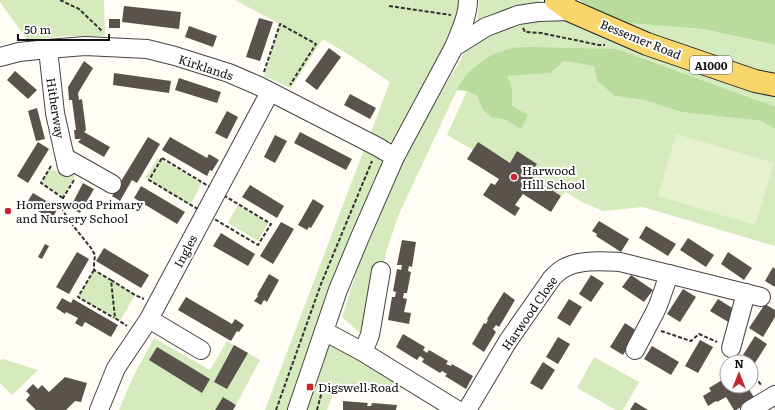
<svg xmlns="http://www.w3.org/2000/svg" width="775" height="410" font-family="Literata,serif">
<rect width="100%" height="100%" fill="#fffdf5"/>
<g fill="#d5ebbd">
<path d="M0,0h104l1,36h-41l-36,5 -28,-39z"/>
<path d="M235,0h226l-4,25 -62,116 -9,1 -16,-7 20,-53 -39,-26 -28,-17 -32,49 -27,-12 16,-52z"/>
<path d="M479,0h60l5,4 -67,22z"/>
<path d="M561,13l214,81v12l-24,-8 -134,-49 -116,2 -25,14 -6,6 -13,19 -58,124 -13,38 -9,52 -14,32 -21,-19 21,-65 25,-58 21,-43 29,-54 24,-39 5,-11 25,-18z"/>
<path d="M614,22l89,7 72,16v35z"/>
<path d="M564,61l30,5 3,15 18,15 29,4 37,12 82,9 12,8v117l-132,-39 -40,4 -21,-9 -16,-10 -5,4 -32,-21 7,-11 -19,-12 -7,11 -32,-21 -5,8 -26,-15 20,-44 10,5 6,14 8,7 15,3 6,-14v-18l-6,-12 45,-3z"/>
<path d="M365,147c11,7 16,8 18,21l-91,242h-27z"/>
<path d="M158,158l44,25 -12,22 -45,-27z"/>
<path d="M80,168l-17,28 -22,-13 9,-14 10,3z"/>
<path d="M238,205l30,18 -10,18 -30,-18z"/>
<path d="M94,270l41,25 -15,26 -42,-24z"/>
<path d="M154,338l56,32 17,-29 33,19 -24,45 -13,-8 -8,13h-96l13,-31z"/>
<path d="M330,338l94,53 -87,-7 -10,26h-23z"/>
<path d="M594,357l45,25 -16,28h-7l-39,-22z"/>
<path d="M3,359l35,11 -26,25 -12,-12v-23z"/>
</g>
<g fill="#b9dc9c">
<path d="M579,0h196v45l-72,-16 -89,-7z"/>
<path d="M529,47l88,2 134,49 24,8v23l-13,-8 -81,-9 -37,-12 -29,-4 -18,-15 -3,-15 -30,-5 -13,12 -44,3 5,12v18l16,9 -7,14 -15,-9 -15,-3 -8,-7 -6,-14 -10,-5 -10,-1c3,-6 7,-13 12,-18 10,-11 30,-22 44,-24 5,-1 11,-1 16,-1z"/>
</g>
<path fill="#e6f2cf" d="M676,134l98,29 -19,62 -97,-29z"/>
<g fill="#5a524d">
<path d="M124,6l57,6 -2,17 -57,-7z"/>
<path d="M259,18l14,4 -13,39 -14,-4z"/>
<rect x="109" y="19" width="11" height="9"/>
<path d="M189,26l28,10 -4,11 -28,-10z"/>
<path d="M329,48l12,9 -24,33 -12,-9z"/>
<path d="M84,61l9,7 -15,25 1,7 3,-1 4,31 -2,2 26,15 -6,10 -26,-15 3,-3h-6l-1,-9h2l-4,-30h-3l-1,-13z"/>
<path d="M15,71l22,19 -9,9 -21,-19z"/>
<path d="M114,73l57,8 -2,12 -56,-8z"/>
<path d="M179,78l42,14 -4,11 -42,-13z"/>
<path d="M350,94l26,14 -6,11 -26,-14z"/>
<path d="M37,108l8,31 -9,2 -8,-30z"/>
<path d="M227,111l11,6 -11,22 -12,-6z"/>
<path d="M300,132l52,27 -6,11 -52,-27z"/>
<path d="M275,135l12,6 -12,22 -11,-6z"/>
<path d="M148,137l12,7 -23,39 -5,-3 -12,21 -8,-5z"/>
<path d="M170,137l37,21 2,-4 10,6 -7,11 -2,-1 -3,6 -45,-26z"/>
<path d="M38,142l11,7 -21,34 -11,-7z"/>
<path d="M478,142l32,21 7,-12 20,13 -8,11 32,21 -10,16 -28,-18 -8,11 5,3 -5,8 -32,-21 8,-12 4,2 4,-6 -32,-20z"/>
<path d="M83,183l11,6 -14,24 -10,-5z"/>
<path d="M250,185l34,21 -7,12 -35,-21z"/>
<path d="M141,186l44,26 -8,12 -43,-26z"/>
<path d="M33,193l25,15 -6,11 -26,-15z"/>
<path d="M313,199l11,7 -13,22 -2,-1 -2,3 -9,-5z"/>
<path d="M599,221l30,18 -8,13 -25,-16 1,-2 -5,-3z"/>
<path d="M281,222l13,7 -21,35 -13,-8z"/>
<path d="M646,226l30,18 -8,12 -29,-18z"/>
<path d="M221,233l34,21 -7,12 -35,-20z"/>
<path d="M688,238l26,17 -8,12 -26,-17z"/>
<path d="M402,240l14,2 -4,25 -3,-1 -1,5 3,1 -4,21h-3l-1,5 4,1 -3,13 7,1 -2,11 -21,-4 4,-23h3l1,-5 -3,-1 4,-22 4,1 1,-5h-5z"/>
<path d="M45,244l4,2 -7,13 -4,-2z"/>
<path d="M104,248l45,27 -8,13 -45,-27z"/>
<path d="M77,252l12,7 -20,35 -13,-7z"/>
<path d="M728,252l24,16 -8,12 -23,-16z"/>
<path d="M773,267l2,2v18l-10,-6z"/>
<path d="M269,274l10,6 -12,22 -3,-2 -3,5 -7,-4 4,-5 -1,-1z"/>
<path d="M591,275l13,8 -13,19 -12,-8z"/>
<path d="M631,275l22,15 -9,12 -22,-15z"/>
<path d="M683,289l13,8 -16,25 -13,-8z"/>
<path d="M504,292l11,8 -16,27 -3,-2 -3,4 3,3 -12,20 -12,-8 12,-21 2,1 2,-4 -1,-1z"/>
<path d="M186,297l46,27 3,-5 9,6 -5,7 -2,-1 -6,10 -53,-31z"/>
<path d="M62,298l9,5 2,-4 45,26 -7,12 -26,-15 -3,5 -7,-4 3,-5 -12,-6 -1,2 -9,-6z"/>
<path d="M569,299l13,8 -12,19 -13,-8z"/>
<path d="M718,299l19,12 -7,12 -20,-12z"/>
<path d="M765,304l10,6v7l-12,20 -14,-9z"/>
<path d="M625,323l12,8 -14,24 -13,-8z"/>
<path d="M403,334l22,13 -2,3 4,3 2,-3 19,11 -2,3 5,2 1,-2 21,12 -7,13 -21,-13 2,-2 -5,-3 -2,2 -18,-11 2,-3 -4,-3 -3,4 -21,-13z"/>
<path d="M755,336l12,8 -12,19 -12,-8z"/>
<path d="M558,337l12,7 -12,20 -12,-7z"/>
<path d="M700,340l13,7 -15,26 -13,-7z"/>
<path d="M234,345l14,8 -21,36 -13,-7z"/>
<path d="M652,346l27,16 -8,13 -27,-16z"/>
<path d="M157,347l53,32 -8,14 -53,-33z"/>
<path d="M543,362l12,8 -13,20 -12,-7z"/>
<path d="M65,377l22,6 -6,19 -6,-1 -9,9h-30l-10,-10 4,-5 -4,-4 7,-7 5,5 4,-4 7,7z"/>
<path d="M727,377v9h20l8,13 -19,11h-2l-8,-13 -9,5 -1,-1 -8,5 -5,-10 8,-5 -2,-3z"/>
<path d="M223,397l13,8 -3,5h-18z"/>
<path d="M343,401l25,2 -1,3h4l1,-3 25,2 -1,5h-53z"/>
<path d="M635,402l13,8h-18z"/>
</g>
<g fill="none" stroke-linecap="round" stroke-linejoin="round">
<defs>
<g id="minor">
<path d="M454,47c6,-15 14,-31 14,-47"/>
<path d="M48,49l7,64 12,54"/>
<path d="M0,57l19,-5 29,-3 37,-3 62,3 28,7 54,17 30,13 117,60 19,11"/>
<path d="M66,158l46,26"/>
<path d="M149,319l52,31"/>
<path d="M324,331l39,21 94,58"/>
<path d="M731,348l15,-55"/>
<path d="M635,350l20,-38 4,-9 10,-29"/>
<path d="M363,352l7,-17 11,-64"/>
<path d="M99,410l17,-42 33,-49 121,-227"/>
<path d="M297,410l41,-120 22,-53 35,-80 59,-110 32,-20 32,-12 20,-3 33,-1"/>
<path d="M467,410l41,-69 44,-63c3,-3 6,-6 9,-8 16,-11 41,-9 59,-8l141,35"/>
<path d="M750,410l25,-15"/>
</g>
<path id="major" d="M556,0l15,11 76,33 108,37 20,4"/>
</defs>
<use href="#minor" stroke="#444" stroke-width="20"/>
<use href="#major" stroke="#222" stroke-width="24"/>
<g stroke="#333" stroke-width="2" stroke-dasharray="4 2" stroke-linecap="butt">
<path d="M60,0l19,9 23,22"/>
<path d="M389,6l62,9"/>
<path d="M523,28l2,4 16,1 58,12h6"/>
<path d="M264,72l16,-48 36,20 -26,41"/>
<path d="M162,158l109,66 -13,21 -109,-65z"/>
<path d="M51,166l-10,17 22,15"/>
<path d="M74,180l-11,18v12l4,8 24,30 4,7 -1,9v6l17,10 4,38 12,8"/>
<path d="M94,270l-16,27 36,21"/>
<path d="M111,280l24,15 9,4"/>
<path d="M661,331l30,10 8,-7 18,8"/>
<path d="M751,372l11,14"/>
<path d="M319,387l78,4"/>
<path d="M276,410l45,-126 51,-123"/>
<path d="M317,410l6,-23"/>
</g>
<use href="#minor" stroke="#fff" stroke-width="18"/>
<use href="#major" stroke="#f9d66b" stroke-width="22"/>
</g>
<g fill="#c4262e" stroke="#fff" stroke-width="1.5">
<circle cx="514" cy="177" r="4"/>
<circle cx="8" cy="211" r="4"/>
<rect x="306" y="383" width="8" height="8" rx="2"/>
</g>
<g text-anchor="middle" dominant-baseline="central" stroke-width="4" stroke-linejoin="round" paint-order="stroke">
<rect fill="#fff" stroke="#585858" stroke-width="1" x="690" y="56" width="42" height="18" rx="3"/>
<g font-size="11" font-weight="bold" fill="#111">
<text x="711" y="65">A1000</text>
</g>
<g font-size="12" fill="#111" stroke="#fff">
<text transform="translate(641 39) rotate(22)">Bessemer Road</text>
<text transform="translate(206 67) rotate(18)">Kirklands</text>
<text transform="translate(56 108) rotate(81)">Hitherway</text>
<text transform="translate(185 251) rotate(-62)">Ingles</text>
<text transform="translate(529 313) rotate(-55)">Harwood Close</text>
</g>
<g font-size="12" fill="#111" stroke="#fff" text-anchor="start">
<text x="522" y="170">Harwood<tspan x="522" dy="14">Hill School</tspan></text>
<text x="16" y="204">Homerswood Primary<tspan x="16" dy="14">and Nursery School</tspan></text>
<text x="318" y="387">Digswell Road</text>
</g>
</g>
<g transform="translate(739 374)"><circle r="19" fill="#ffffff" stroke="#a0a0a0"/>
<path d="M0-3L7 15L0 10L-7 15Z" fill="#c4262e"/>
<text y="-6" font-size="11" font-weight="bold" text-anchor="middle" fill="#111111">N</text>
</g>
<path d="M18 34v6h91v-6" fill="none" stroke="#111111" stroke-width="2"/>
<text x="24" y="34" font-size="12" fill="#111111" stroke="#ffffff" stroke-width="3" paint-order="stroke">50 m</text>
</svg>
